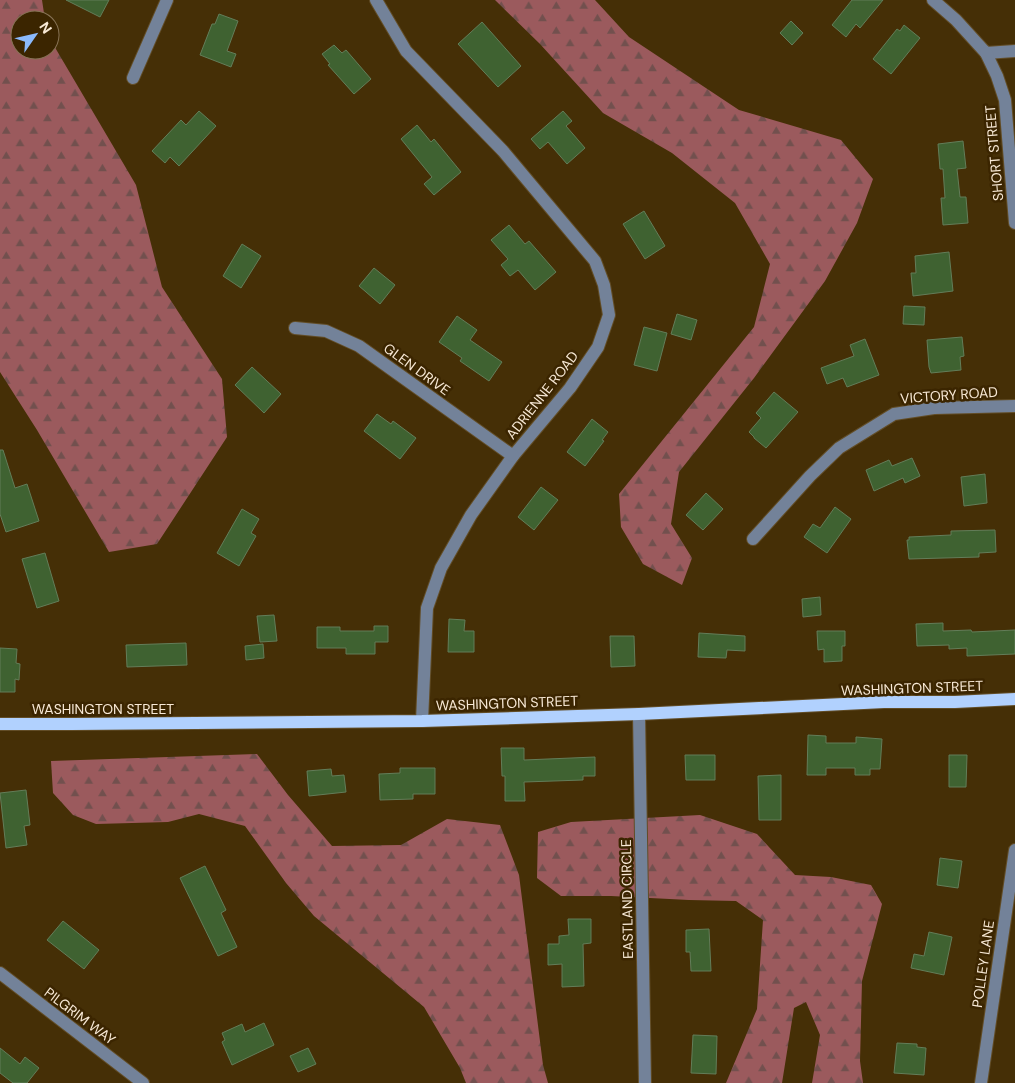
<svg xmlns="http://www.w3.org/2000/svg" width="1015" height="1083" font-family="'DM Sans',sans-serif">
<defs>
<pattern id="forest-firs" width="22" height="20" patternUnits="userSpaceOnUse" patternTransform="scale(1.25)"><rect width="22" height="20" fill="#9b5a5d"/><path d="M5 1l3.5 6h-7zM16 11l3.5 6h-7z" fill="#72504e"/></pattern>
</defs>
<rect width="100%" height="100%" fill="#452f06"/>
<g fill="url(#forest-firs)">
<path d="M0,0h42l3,20h-25v30h30v-11l86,146 26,102 60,92 5,58 -70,107 -48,8 -72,-122 -37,-58z"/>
<path d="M495,0h100l34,37 110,73 102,30 32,39 -16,44 -32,58 -71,97 -75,94 -8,52 21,34 -10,27 -39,-21 -22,-37 -2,-33 135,-167 16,-63 -35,-61 -63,-50 -69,-40 -63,-69z"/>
<path d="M257,754l31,41 44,51 69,-1 46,-26 53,6 19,50 24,190 5,18h-82l-6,-15 -36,-61 -110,-91 -28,-33 -41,-57 -46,-12 -31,8 -72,2 -23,-9 -20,-22 -2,-32z"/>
<path d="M700,815l57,19 38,41 36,2 40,8 11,19 -20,77 -2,80 3,22h-51l8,-48 -14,-33 -12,6 -12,75h-56l31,-74 6,-89 -27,-19 -47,-1 -78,-4h-50l-24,-18 1,-46 33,-10z"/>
</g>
<g fill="#3f6231" stroke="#637d59">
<path d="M66,0h43l-9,17z"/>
<path d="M852,0h31l-23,28 -4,-4 -10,13 -14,-12z"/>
<path d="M219,14l19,7 -11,30 9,3 -5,13 -31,-12 12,-31h3z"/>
<path d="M791,21l12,12 -11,12 -12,-12z"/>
<path d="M482,22l39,44 -23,21 -40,-43z"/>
<path d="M904,25l16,13 -29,36 -18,-15 24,-30 3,2z"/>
<path d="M334,45l8,8 4,-3 25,29 -17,15 -26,-29 2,-1 -8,-10z"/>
<path d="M199,111l17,15 -37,40 -9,-9 -5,6 -13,-12 29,-31 5,5z"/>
<path d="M563,111l9,10 -6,5 19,22 -18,16 -19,-22 -8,7 -9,-10z"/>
<path d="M417,125l14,17 3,-3 27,33 -27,23 -10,-11 8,-7 -31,-38z"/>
<path d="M963,141l3,27 -9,1 3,28h6l2,26 -25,2 -2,-27h4l-2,-29h-3l-2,-25z"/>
<path d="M644,211l21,35 -20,13 -22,-35z"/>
<path d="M509,225l16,19 4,-3 27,31 -21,18 -17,-20 -8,6 -9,-11 7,-6 -17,-19z"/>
<path d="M242,244l19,12 -20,32 -18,-12z"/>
<path d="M949,252l4,39 -40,5 -2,-23h5l-1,-17z"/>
<path d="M374,268l21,17 -15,19 -21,-18z"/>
<path d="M904,306l21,1 -1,18 -21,-1z"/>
<path d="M677,314l20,6 -6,20 -20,-6z"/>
<path d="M457,316l20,14 -7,10 32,22 -13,19 -29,-20 2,-3 -23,-16z"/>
<path d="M644,327l23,6 -10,38 -23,-6z"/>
<path d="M962,337l2,19 -4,1 1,13 -30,3 -2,-6 -2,-27z"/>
<path d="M865,339l14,36 -32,12 -4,-9 -16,6 -6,-16 33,-12 -4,-11z"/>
<path d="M252,367l29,27 -17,19 -29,-28z"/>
<path d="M774,392l24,20 -32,36 -12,-10v-1l-5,-5 12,-14 -5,-5z"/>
<path d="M377,414l14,10 2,-3 23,17 -16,21 -36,-28z"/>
<path d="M592,419l16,13 -6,8 2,1 -19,25 -18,-14z"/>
<path d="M0,450h3l12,38 12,-4 12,37 -33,11 -6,-18z"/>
<path d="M912,458l8,18 -15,7 -2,-5 -29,13 -8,-21 23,-10 3,6z"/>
<path d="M985,474l2,29 -23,3 -3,-29z"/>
<path d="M541,487l17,13 -24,30 -16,-13z"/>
<path d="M706,493l17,16 -20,21 -17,-15z"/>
<path d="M835,507l16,12 -24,34 -23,-16 9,-13 7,4z"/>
<path d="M242,509l17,10 -8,14 5,3 -17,30 -22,-13z"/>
<path d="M995,530l1,22 -17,1v4l-70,2 -2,-19h2v-3l42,-2v-4z"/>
<path d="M45,553l14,48 -22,7 -15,-49z"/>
<path d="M820,597l1,18 -18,2 -1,-18z"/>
<path d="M274,615l3,26 -17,1 -3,-26z"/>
<path d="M449,619l16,1 -1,11h10v21h-26z"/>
<path d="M943,623v8l28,-1 1,2 43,-2v24l-48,2v-8l-18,1v-4l-32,1 -1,-22z"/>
<path d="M374,626h14v16h-13v12h-29v-6h-29v-21h23v4h34z"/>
<path d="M817,631h28v15h-3v15l-18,1v-13l-6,1z"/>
<path d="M699,633l46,3v15l-18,-1 -1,8 -28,-1z"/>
<path d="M610,636h24l1,30 -24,1z"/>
<path d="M186,643l1,22 -60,2 -1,-22z"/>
<path d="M263,644l1,14 -18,2 -1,-14z"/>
<path d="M0,648l17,1 -1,14 4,1 -1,16 -4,-1v13h-15z"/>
<path d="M808,735l18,1v7h30v-6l26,2 -2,30h-10v6h-15v-7h-29v7h-19z"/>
<path d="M501,748h23v12l71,-3v19h-12v4l-59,2 1,19h-20v-25h-3z"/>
<path d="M685,755h30v25h-29z"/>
<path d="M949,755h18l-1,32h-17z"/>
<path d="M400,768h35v26h-22v5l-33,1 -1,-26 21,-1z"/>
<path d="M331,769l1,7 12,-1 2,17 -37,4 -2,-25z"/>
<path d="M781,775v45h-22l-1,-44z"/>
<path d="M26,790l4,35 -6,1 3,19 -21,3 -6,-55z"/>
<path d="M940,858l22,3 -4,27 -21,-3z"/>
<path d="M205,866l21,44 -5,3 16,34 -19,9 -38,-78z"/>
<path d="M568,919h23v24l-8,1 1,42 -22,1v-23l-14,1v-21h11v-8l10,-1z"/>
<path d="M63,921l36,29 -15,19 -37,-29z"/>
<path d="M709,929l2,42h-20l-1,-19h-4v-22z"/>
<path d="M929,932l23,5 -8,38 -33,-7 3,-14 10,2z"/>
<path d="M264,1023l10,22 -42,20 -10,-23 3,-2 -3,-7 20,-9 3,8z"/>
<path d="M693,1035l24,1 -1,38 -25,-1z"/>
<path d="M897,1043l20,1v3l9,1 -2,27 -30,-2z"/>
<path d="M0,1048l20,16 5,-7 14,11 -12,15h-14l-13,-10z"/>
<path d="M308,1048l8,16 -18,8 -8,-16z"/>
</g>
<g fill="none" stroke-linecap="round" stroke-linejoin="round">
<defs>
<g id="minor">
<path d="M376,0l30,51 97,100 92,110 9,24 5,30 -11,32 -28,41 -57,68 -42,59 -30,53 -14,40 -5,113"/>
<path d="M933,0l23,20 30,33 29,-2"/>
<path d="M986,53l11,23 8,24 10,123"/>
<path d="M133,78l34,-78"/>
<path d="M295,328l31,3 33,15 154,110"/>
<path d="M753,539l57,-63 29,-28 55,-34 40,-6 81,-2"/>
<path d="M639,714l6,369"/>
<path d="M0,973l143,110"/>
<path d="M981,1083l34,-233"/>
</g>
<path id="major" d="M0,724h73l349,-3 217,-7 245,-12h71l60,-3"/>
</defs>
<use href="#minor" stroke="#624d27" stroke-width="14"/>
<use href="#major" stroke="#624d27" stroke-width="14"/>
<use href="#minor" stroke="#738299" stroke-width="12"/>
<use href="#major" stroke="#b1d1fe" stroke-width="12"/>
</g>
<g text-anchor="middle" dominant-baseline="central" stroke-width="5" stroke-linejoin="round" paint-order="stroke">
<g font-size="14" fill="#f8e9d5" stroke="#3b2500">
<text transform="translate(994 153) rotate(-95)">SHORT STREET</text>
<text transform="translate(417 369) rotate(36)">GLEN DRIVE</text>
<text transform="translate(542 395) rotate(-52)">ADRIENNE ROAD</text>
<text transform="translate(949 395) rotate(-4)">VICTORY ROAD</text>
<text transform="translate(912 688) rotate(-2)">WASHINGTON STREET</text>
<text transform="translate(507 703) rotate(-2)">WASHINGTON STREET</text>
<text x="103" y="709">WASHINGTON STREET</text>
<text transform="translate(627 899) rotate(-91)">EASTLAND CIRCLE</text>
<text transform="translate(983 964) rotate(-82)">POLLEY LANE</text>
<text transform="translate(80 1016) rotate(37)">PILGRIM WAY</text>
</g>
</g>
<g transform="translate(35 35) rotate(56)"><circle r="24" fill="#3b2500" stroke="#877355"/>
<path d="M0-4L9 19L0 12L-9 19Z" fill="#8bbafc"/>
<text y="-8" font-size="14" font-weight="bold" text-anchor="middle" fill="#f8e9d5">N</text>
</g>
</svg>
